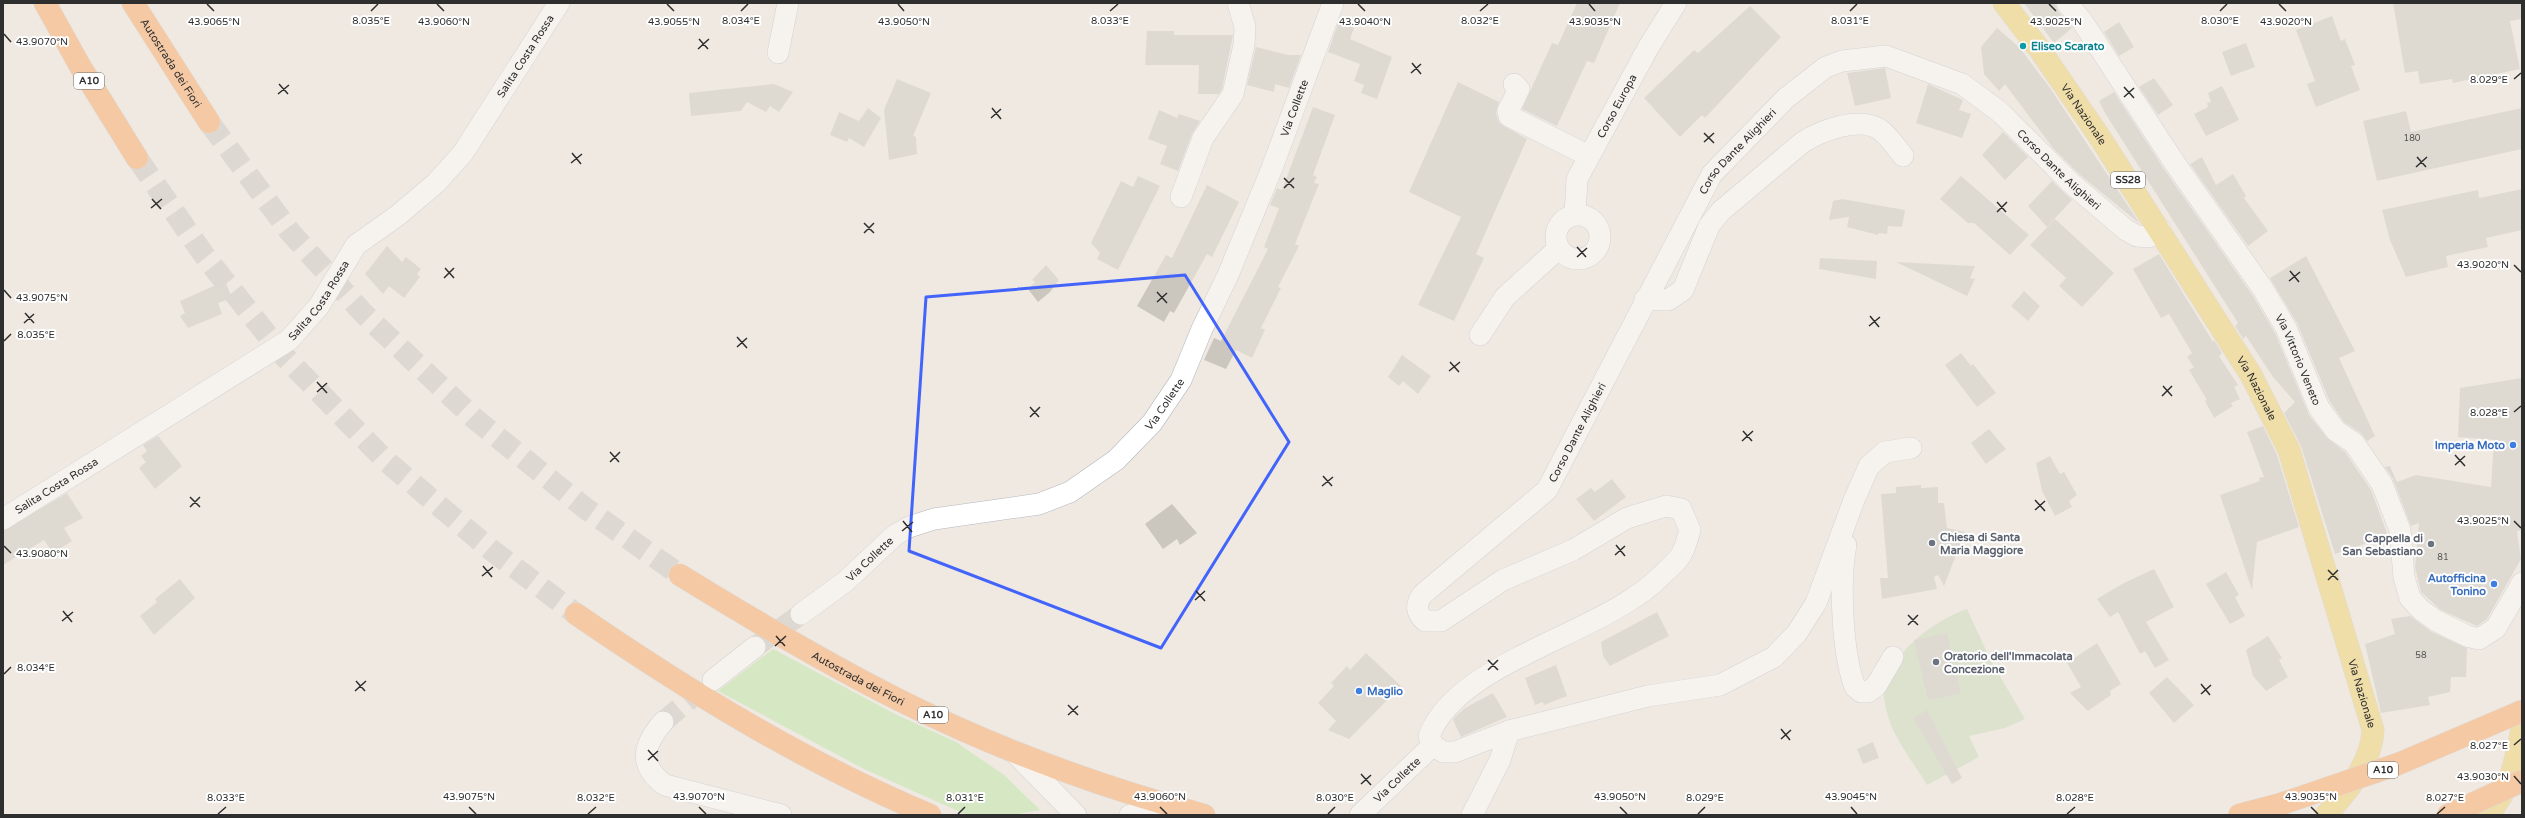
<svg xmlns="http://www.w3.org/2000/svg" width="2525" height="818" font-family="'Varela Round',sans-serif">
<rect width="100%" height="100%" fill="#efe9e1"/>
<path fill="#b6e59e" d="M773,649l122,65 61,28 48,33 36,35 -29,5h-44l-103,-46 -146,-78z"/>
<path fill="#c8d9b8" d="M1967,609l24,52 34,58 -20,9 -36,8 10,21 -52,28c-10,-17 -32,-46 -37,-63 -3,-8 -8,-28 -6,-36 12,-37 48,-64 83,-77z"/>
<g fill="#cbc7bf">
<path d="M1577,3h43l-26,60 -7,-2 -30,65 -35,-17 30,-66 6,2z"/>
<path d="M2024,3h31l3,8 14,17 -18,15z"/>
<path d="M2393,3h129v16l-12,2 10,48 -67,14 -1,-4 -32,5 -2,-13 -13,2z"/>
<path d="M1750,6l31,31 -76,81 -3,-3 -22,22 -36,-39 50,-48 4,3z"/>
<path d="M2332,16l9,25 4,-2 10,26 -4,1 9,24 -44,17 -9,-23 8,-3 -19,-51z"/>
<path d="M1339,21l15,7 -4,11 42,18 -15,42 -16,-6 3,-8 -10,-4 6,-17 -32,-12z"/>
<path d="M2119,22l15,25 -15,9 -15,-24z"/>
<path d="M1997,28l22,19 31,41 90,136 -61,-50 -26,-26 -48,-64 -6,7 -15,-17 -3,-27z"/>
<path d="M1147,31h27v4h59l-11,54 -3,5h-21l1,-29h-54z"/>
<path d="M2246,43l9,24 -24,9 -9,-24z"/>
<path d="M1256,47l32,8h13l-12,33 -14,-4 -1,8 -27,-7z"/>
<path d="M1885,68l6,30 -36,8 -8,-33z"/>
<path d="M2154,78l19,27 -15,10 -19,-28z"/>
<path d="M897,79l34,14 -18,43 3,1 1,17 -28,6 -5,-50z"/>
<path d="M1458,82l41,20 -3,11 3,10 28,16 -51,115 8,4 -30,63 -36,-16 43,-88 -52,-25z"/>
<path d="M774,84l19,8 -14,20 -9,-6 -4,6 -19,-10 -6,9 -50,5 -2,-23z"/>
<path d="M1928,84l35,16 -4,10 12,4 -9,24 -46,-15z"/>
<path d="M2222,86l17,34 -33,16 -12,-22 14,-7 -1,-4 4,-1 -3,-9z"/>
<path d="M2114,92l50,77 89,127 22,37 34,82 18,23 18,14 26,38 17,46 -53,18 -34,-108 -17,-33 11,-11 -22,-25 -27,-41 -3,3 -8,-13 3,-3 -133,-210 -6,-12z"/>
<path d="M1313,107l22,8 -22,60 4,2 -3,6 5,1 -24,60 4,2 -21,41 3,1 -20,40 4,2 -13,28 -16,-8 -10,19 -22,-9 10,-22 7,3 47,-92 -4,-2 15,-39 -9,-3 7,-17 5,2z"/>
<path d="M868,108l13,10 -17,29 -15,-9 -2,4 -17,-7 9,-23 20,9z"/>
<path d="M2522,108v41l-145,32 -14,-60 43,-10 5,21z"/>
<path d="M1159,110l18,8 2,-4 21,7 -8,13 -14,37 -18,-7 7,-18 -19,-7z"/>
<path d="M2003,132l25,25 -23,23 -23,-25z"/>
<path d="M2202,157l14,28 17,-11 13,22 -2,2 24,33 -20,15 -58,-82z"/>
<path d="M1138,176l22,10 -42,84 -21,-11 3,-6 -9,-10 30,-62 12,6z"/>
<path d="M1961,176l68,59 -19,20 -36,-32h-6l-28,-24z"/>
<path d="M2052,181l20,19 -25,27 -19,-21z"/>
<path d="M1207,185l32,17 -27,55 -5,-3 -33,59 -4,-2 -6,11 -27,-16 29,-51 6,3z"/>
<path d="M2522,189v41l-36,8 2,9 -42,9 2,11 -42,10 -16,-37 -8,-30 96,-20 1,8z"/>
<path d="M1842,199l63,11 -3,17 -14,-1 -1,8 -9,-1v2l-31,-8 2,-10 -20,3 4,-19z"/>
<path d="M2055,219l59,54 -32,34 -23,-21 7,-8 -36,-33z"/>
<path d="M387,246l15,16 4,-5 15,12 -4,5 3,3 -16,21 -15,-12 -6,8 -18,-20z"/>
<path d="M2159,254l54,88 1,-2 8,13 -3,3 19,29 -4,2 6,12 -9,4 2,3 -19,12 -9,-17 2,-1 -18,-30 5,-3 -7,-10 5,-4 -23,-39 -8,4 -28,-49z"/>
<path d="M2306,256l49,95 -16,7 36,78 -8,5 -6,-8 -17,-11 -14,-20 -33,-79 -27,-45z"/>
<path d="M1820,258l57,3 -1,18 -57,-10z"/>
<path d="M1896,262l79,4 -5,12 5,1 -8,17z"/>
<path d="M1046,265l13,15 -9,12 -12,10 -10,-13 7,-7 -3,-2z"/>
<path d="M225,281l7,17 -14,5 4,11 -34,14 -8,-12 5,-3 -5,-12z"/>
<path d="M2024,291l16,15 -12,15 -17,-15z"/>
<path d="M1961,353l10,13 2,-2 23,29 -19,14 -32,-42z"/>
<path d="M1402,355l29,21 -13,18 -15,-13 -4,5 -11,-9z"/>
<path d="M2522,378v152l-5,1 4,28 -34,60 -10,7 -36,-16 -20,-18 -6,-25 4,-44 -8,3 -18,-47 -8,-12 5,-1 7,16 19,-7 75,12 3,-47 -36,-3 2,-49z"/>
<path d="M2263,426l14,29 22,72 -42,15 -5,48 -32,-95 40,-14 -1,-3 5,-1 -17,-45z"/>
<path d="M1989,429l17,20 -20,15 -15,-21z"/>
<path d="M158,436l24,30 -27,23 -16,-21 7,-6 -5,-6 6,-5 -4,-6z"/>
<path d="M2050,456l10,18 4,-2 13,23 -8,6 3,6 -17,9 -13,-25 -6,-28z"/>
<path d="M1612,479l14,18 -32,24 -18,-22 15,-11 4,4z"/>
<path d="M1921,485v3l17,-1v16h6l3,25 18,4 -21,54 -6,-11 -4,2 3,12 -55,10 -2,-21h8l-7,-84 15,-1v-6z"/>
<path d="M67,493l16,25 -19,10 8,13 -19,12 -9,-13 -41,25v-34z"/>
<path d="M1172,504l25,29 -17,12 -3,-6 -14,10 -18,-25z"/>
<path d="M2154,569l20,38 -28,15 23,38 -14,8 -10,-17 -5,3 -22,-42 -8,5 -13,-18 27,-16z"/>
<path d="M2226,572l13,23 -4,2 10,19 -15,8 -24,-40z"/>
<path d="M180,579l15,19 -41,37 -14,-19 17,-14 -2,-3z"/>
<path d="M1657,612l12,24 -59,30 -7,-10 -2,-14z"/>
<path d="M2410,616l20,15 37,17 -1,29h-15l-1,15 -22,5 2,8 -49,8 -16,-69 30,-10 -4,-15z"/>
<path d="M1947,633l14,60 -33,7 -14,-60z"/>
<path d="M2268,636l14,22 -3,2 9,17 -22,14 -13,-15 -7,-26z"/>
<path d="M2097,643l24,41 -11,7 1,4 -23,16 -18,-18 11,-6 -14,-24z"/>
<path d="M1366,653l35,33 -52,53 -21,-9 8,-9 -18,-18 16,-17 -3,-3 16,-17 3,4z"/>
<path d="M1556,665l11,31 -23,9 -1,-3 -8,3 -10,-27z"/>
<path d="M2167,677l27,28 -20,18 -25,-30z"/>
<path d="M1493,693l14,24 -46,20 -8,-17 2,-3 10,-9z"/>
<path d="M1927,710l35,68 -10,6 -39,-66z"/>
<path d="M1873,742l6,16 -16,6 -6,-15z"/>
</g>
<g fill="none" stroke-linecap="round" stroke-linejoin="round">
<g stroke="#c8c4bd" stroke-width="21" stroke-dasharray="21 10" stroke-linecap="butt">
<path d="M755,647l46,-33"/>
<path d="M663,722l47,-40"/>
</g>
<g stroke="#c8c4bd" stroke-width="22" stroke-dasharray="22 11" stroke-linecap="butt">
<path d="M209,122l81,110 74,82 111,105 110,89 95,67"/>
<path d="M137,158l67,97 80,101 101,104 105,89 86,65"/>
</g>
<defs>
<g id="minor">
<path id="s1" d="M2067,3l15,18 92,141 89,127 23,39 33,80 17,23 18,12 28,41 18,46 4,47 6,21 11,12 14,10 32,16 12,3 17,-11 26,-45"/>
<path d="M778,53l10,-50"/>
<path d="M1514,84l5,5 -11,22 1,5 80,40"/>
<path d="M1181,197l22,-59 30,-44 11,-49 1,-18 -7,-24"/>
<circle cx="1578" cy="237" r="22"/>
<path id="s2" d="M1575,215l2,-36 71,-131 28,-45"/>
<path d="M1645,299l23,1 15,-10 26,-64 12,-15 82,-69c18,-11 55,-26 76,-13 9,6 17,18 24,27"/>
<path d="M1480,335l25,-38 53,-48"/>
<path id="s3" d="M1911,448l-26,4 -16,14 -15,34 -38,103 -19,30 -23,24 -54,28 -72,11 -139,35 -54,21h-12l-10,-7 -4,-9c31,-78 177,-101 235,-163 6,-6 15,-13 18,-20 4,-7 6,-16 8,-23l-9,-21 -15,-3 -39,12 -54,32 -70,30 -62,41h-16c-9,-8 -10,-17 -2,-27l124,-104 165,-316 74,-76 40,-31 16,-6 44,-5 76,28 38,28 71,71 55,47 11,6 12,1 11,-8"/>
<path id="s4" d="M3,519l286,-179 30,-34 37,-61 41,-29 39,-33 27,-30 96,-150"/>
<path d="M1846,545c-7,36 -4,108 9,142l6,5h7l8,-6 17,-29"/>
<path id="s5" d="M801,614l45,-33 49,-46 14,-8 25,-8 105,-15 31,-12 46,-32 36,-37 29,-43 21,-51 26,-54 44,-107 61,-165"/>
<path d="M713,680l42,-33"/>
<path d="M663,722c-19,22 -26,43 2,63l116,30"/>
<path d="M1012,750l64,65"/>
<path d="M1130,815l42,-9"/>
<path id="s6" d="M1360,815l73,-70"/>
<path d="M1472,815l28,-55 9,-29"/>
</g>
<g id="major">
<path id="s7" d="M2004,3l36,47 59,86 152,239 38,75 84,280c-2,34 -25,61 -47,85"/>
<path d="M2488,815c23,-28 27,-52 34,-86"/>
</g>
<g id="highway">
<path d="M45,3l35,63 57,92"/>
<path id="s8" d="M133,3l76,119"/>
<path id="s9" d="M680,575c73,45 145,88 221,126 96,48 200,86 303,114"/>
<path d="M576,614c112,77 228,148 354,201"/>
</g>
</defs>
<use href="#minor" stroke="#b4b7c1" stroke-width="22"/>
<use href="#major" stroke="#c9c9c9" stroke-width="23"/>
<use href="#highway" stroke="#c9c9c9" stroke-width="23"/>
<use href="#minor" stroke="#fff" stroke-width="21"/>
<use href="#major" stroke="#f2d163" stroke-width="22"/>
<use href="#highway" stroke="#ffa35c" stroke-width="22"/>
<defs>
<g id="highway-bridge">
<path d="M2239,815l42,-11 117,-40 124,-53"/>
<path d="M2448,815l74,-34"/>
</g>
</defs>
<use href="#highway-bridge" stroke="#c9c9c9" stroke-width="23" stroke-linecap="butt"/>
<use href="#highway-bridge" stroke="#ffa35c" stroke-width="22"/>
</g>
<path d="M0 0H2525V818H0ZM1185,275l104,167 -128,206 -252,-97 17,-254z" fill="#efe9e1" fill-opacity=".55" fill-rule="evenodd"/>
<path fill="none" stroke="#4264fb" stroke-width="3" stroke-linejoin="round" d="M1185,275l104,167 -128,206 -252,-97 17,-254z"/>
<path fill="none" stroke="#2e2e2e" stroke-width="1.5" d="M207,4l7,7M437,4l7,7M667,4l7,7M898,4l6,7M1358,4l7,7M1589,4l6,7M2049,4l7,7M2279,4l7,7M371,11l7,-7M741,11l7,-7M1110,11l8,-7M1480,11l8,-7M1850,11l7,-7M2220,11l7,-7M4,34l7,8M699,39l9,10M698,49l11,-10M1412,63l9,11M1411,73l10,-9M2514,79l7,-6M279,84l9,10M2124,87l10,11M278,94l11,-9M2124,97l10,-9M992,108l9,11M991,118l10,-9M1704,133l10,10M1704,142l10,-9M572,153l9,11M2417,157l9,10M571,163l11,-9M2416,167l11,-10M1284,178l10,10M1284,188l10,-10M152,199l9,10M1997,202l9,10M151,208l11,-9M1997,212l10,-10M864,223l10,10M864,233l10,-10M1577,247l9,10M1577,257l10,-9M2514,265l7,7M445,268l9,10M2290,271l9,11M444,278l10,-10M2289,281l11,-9M4,290l7,8M1157,292l10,11M1157,302l10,-9M25,313l9,10M1870,316l9,11M24,323l10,-9M1869,326l11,-9M737,337l10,11M4,341l7,-7M737,347l10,-9M1450,362l9,10M1449,371l11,-9M317,382l10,11M2163,386l9,10M317,392l10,-9M2162,396l10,-10M1030,407l9,10M2514,412l7,-6M1030,417l10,-10M1743,431l9,10M1742,441l11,-10M610,452l9,10M2455,455l10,11M610,462l10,-10M2455,465l10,-9M1323,476l9,10M1322,486l11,-9M190,497l10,10M2035,500l10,11M190,507l10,-10M2035,510l10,-9M903,521l9,11M2514,521l7,7M902,531l11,-9M1616,545l9,11M4,546l7,7M1615,555l10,-9M483,566l9,11M2328,570l10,10M482,576l11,-9M2328,580l10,-10M1196,591l9,10M1195,600l10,-9M63,611l9,11M1908,615l10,10M62,621l11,-9M1908,625l10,-10M776,636l9,10M775,646l11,-10M1488,660l10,10M1488,670l10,-10M4,674l7,-7M356,681l9,10M2201,684l9,11M355,691l11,-10M2201,694l10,-9M1068,705l10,10M1068,715l10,-9M1781,729l9,11M1781,739l10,-9M2514,745l7,-6M648,750l10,11M648,760l10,-9M1361,774l10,11M2514,776l7,8M1361,784l10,-9M469,807l7,7M699,807l7,7M1160,807l7,7M1620,807l7,7M1851,807l6,7M2311,807l7,7M218,814l8,-7M588,814l8,-7M958,814l7,-7M1328,814l7,-7M1698,814l7,-7M2067,814l8,-7M2437,814l8,-7"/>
<circle fill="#0f9aa8" stroke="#fff" stroke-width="1.5" cx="2023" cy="46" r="4"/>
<g fill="#3f7fe0" stroke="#fff" stroke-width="1.5">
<circle cx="2513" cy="445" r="4"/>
<circle cx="2494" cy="584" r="4"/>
<circle cx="1359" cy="691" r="4"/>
</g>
<g fill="#6b7280" stroke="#fff" stroke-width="1.5">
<circle cx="1932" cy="543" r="4"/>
<circle cx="2431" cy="544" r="4"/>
<circle cx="1936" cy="662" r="4"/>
</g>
<g text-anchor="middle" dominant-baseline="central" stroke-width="4" stroke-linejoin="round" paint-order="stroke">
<g font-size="9" fill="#555452">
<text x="2412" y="138">180</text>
<text x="2443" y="557">81</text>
<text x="2421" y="655">58</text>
</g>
<g fill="#fff" stroke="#6d6d6d" stroke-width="1">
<rect x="74" y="73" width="30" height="16" rx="3"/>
<rect x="2111" y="172" width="34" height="16" rx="3"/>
<rect x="918" y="707" width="30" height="16" rx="3"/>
<rect x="2368" y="762" width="30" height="16" rx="3"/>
</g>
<g font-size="10" font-weight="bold" fill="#2e2e2e">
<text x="89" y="81">A10</text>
<text x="2128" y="180">SS28</text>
<text x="933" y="715">A10</text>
<text x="2383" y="770">A10</text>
</g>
<g font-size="11" font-weight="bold" fill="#0d838f" stroke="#fff" text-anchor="start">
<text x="2031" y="46">Eliseo Scarato</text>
</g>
<g font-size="11" fill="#2e2e2e" stroke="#fff">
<text stroke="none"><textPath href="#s4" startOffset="711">Salita Costa Rossa</textPath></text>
<text stroke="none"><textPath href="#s8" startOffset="71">Autostrada dei Fiori</textPath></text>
<text stroke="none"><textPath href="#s2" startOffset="119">Corso Europa</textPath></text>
<text stroke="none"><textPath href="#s5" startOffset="759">Via Collette</textPath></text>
<text stroke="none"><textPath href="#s7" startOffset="137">Via Nazionale</textPath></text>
<text stroke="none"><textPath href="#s3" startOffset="1865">Corso Dante Alighieri</textPath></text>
<text stroke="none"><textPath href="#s3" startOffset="2260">Corso Dante Alighieri</textPath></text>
<text stroke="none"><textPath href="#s4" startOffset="387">Salita Costa Rossa</textPath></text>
<text stroke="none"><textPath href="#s1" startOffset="426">Via Vittorio Veneto</textPath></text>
<text stroke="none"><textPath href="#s7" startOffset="461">Via Nazionale</textPath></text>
<text stroke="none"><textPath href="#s5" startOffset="435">Via Collette</textPath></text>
<text stroke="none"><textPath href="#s3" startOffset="1540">Corso Dante Alighieri</textPath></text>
<text stroke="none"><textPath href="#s4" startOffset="63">Salita Costa Rossa</textPath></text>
<text stroke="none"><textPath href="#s5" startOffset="88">Via Collette</textPath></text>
<text stroke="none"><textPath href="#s9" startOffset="206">Autostrada dei Fiori</textPath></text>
<text stroke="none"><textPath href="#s7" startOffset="785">Via Nazionale</textPath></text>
<text stroke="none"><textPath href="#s6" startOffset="51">Via Collette</textPath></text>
</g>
<g font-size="11" font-weight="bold" fill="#366cbe" stroke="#fff" text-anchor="end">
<text x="2505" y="445">Imperia Moto</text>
<text x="2486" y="578">Autofficina<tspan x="2486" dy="13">Tonino</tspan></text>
<text x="1367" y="691" text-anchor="start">Maglio</text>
</g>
<g font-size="11" font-weight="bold" fill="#5b616d" stroke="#fff" text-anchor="start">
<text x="1940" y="537">Chiesa di Santa<tspan x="1940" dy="13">Maria Maggiore</tspan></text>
<text x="2423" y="538" text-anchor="end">Cappella di<tspan x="2423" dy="13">San Sebastiano</tspan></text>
<text x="1944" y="656">Oratorio dell'Immacolata<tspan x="1944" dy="13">Concezione</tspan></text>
</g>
</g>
<g font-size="10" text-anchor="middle" fill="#2e2e2e" stroke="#fff" stroke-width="4" stroke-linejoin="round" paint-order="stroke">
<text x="371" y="24">8.035°E</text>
<text x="741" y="24">8.034°E</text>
<text x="1110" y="24">8.033°E</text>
<text x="1480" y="24">8.032°E</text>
<text x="1850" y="24">8.031°E</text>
<text x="2220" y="24">8.030°E</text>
<text x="2286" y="25">43.9020°N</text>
<text x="214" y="25">43.9065°N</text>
<text x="444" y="25">43.9060°N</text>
<text x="674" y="25">43.9055°N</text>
<text x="904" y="25">43.9050°N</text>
<text x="1365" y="25">43.9040°N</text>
<text x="1595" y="25">43.9035°N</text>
<text x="2056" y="25">43.9025°N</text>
<text x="42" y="45">43.9070°N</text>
<text x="2489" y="83">8.029°E</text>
<text x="2483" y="268">43.9020°N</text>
<text x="42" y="301">43.9075°N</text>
<text x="36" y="338">8.035°E</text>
<text x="2489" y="416">8.028°E</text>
<text x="2483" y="524">43.9025°N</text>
<text x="42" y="557">43.9080°N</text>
<text x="36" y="671">8.034°E</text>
<text x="2489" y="749">8.027°E</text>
<text x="2483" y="780">43.9030°N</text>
<text x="469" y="800">43.9075°N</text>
<text x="699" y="800">43.9070°N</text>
<text x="1160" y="800">43.9060°N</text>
<text x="1620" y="800">43.9050°N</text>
<text x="1851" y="800">43.9045°N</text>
<text x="2311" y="800">43.9035°N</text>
<text x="226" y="801">8.033°E</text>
<text x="596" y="801">8.032°E</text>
<text x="965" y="801">8.031°E</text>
<text x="1335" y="801">8.030°E</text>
<text x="1705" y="801">8.029°E</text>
<text x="2075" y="801">8.028°E</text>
<text x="2445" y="801">8.027°E</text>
</g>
<rect width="2525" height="818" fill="none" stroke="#2e2e2e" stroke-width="8"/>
</svg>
